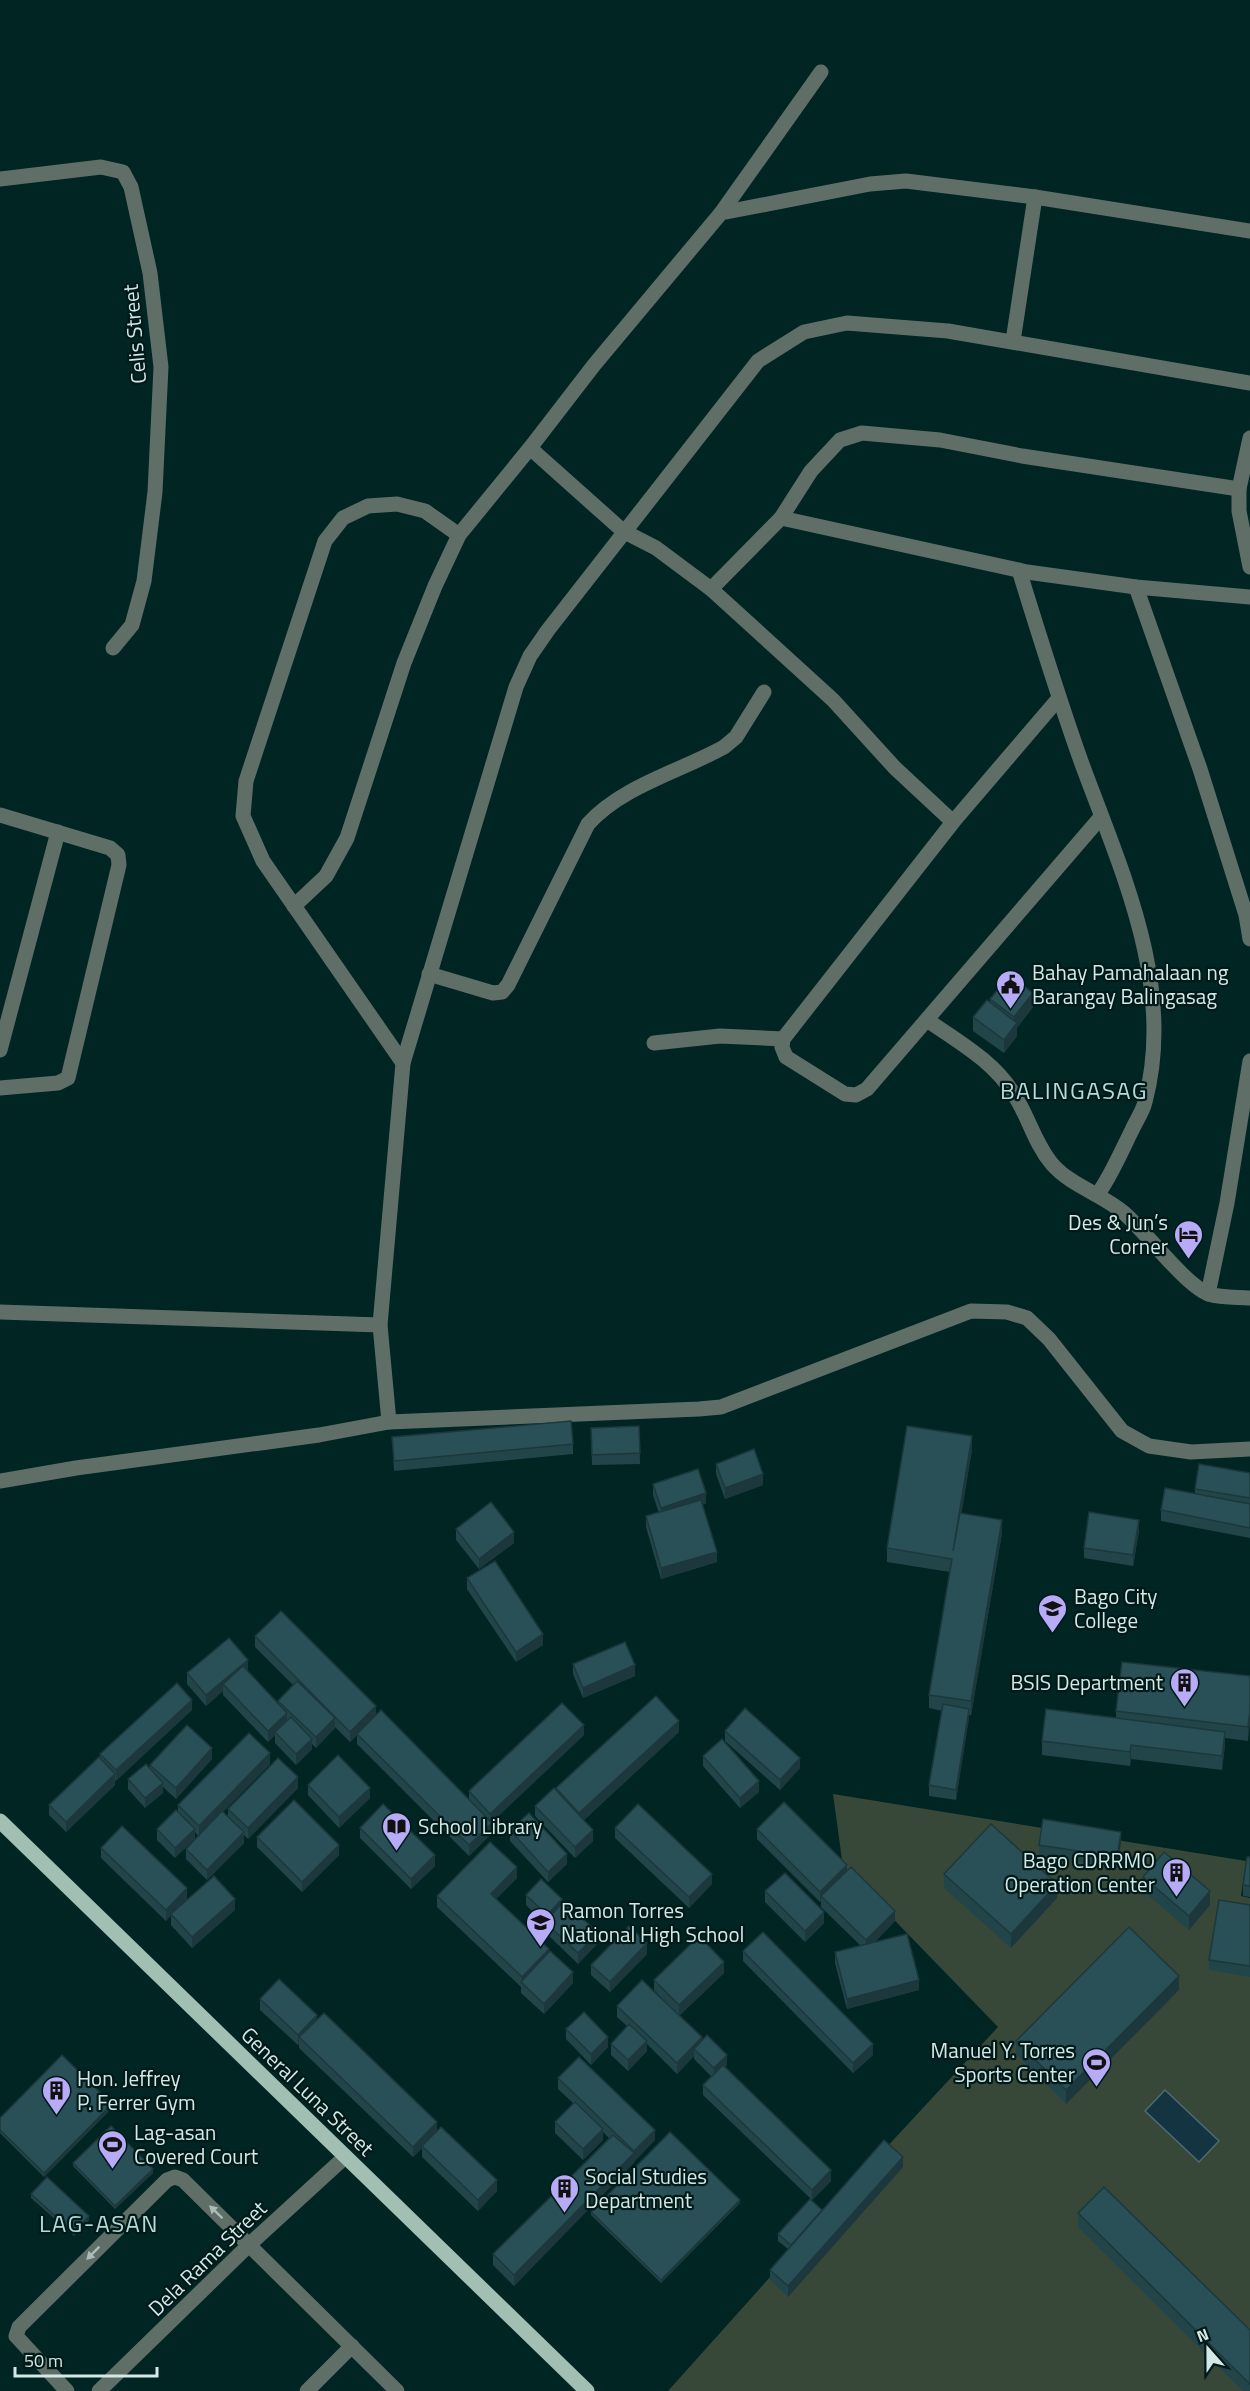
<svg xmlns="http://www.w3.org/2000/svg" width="1250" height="2391" font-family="'Titillium Web',sans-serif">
<rect width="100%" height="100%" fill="#002523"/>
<path fill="#374839" d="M833,1794l413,67 -5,35 9,2v493h-582l216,-241 114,-123 -155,-160z"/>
<path fill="#143442" stroke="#4e6a73" stroke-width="1.5" d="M1165,2090l54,51 -20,21 -54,-51z"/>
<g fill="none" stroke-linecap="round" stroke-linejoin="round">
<g stroke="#606e68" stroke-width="15">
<path d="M0,179l101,-12 22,5 8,15 19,86 11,94 -6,125 -11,89 -12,44 -19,23"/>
<path d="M721,213l100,-141"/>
<path d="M1013,341l22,-144"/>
<path d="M1250,438l-11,51v22l11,56"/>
<path d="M530,448l64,-83 127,-152 149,-29 36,-3 129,16 215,34"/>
<path d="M781,518l246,54 109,15 114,10"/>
<path d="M1019,570c20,65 40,130 63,194 39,106 94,222 63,338 -2,9 -9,19 -13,28 -11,22 -20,44 -34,64"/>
<path d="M1136,587l64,182 46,146 4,24"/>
<path d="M711,589l70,-71 30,-47 29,-31 22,-7 78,7 82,16 217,33"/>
<path d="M1059,698l-106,124 -170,217 -1,8 4,10 59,37 11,1 11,-6 234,-272"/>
<path d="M0,815l110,33 8,7 1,10 -51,213 -10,5 -58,5"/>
<path d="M294,906l32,-30 21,-38 57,-175 31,-77 24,-51 71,-87 93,83 33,17 55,41 122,111 62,68 58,54"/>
<path d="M429,974l64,19 9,-1 6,-7 80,-161c34,-38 93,-53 136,-77l12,-10 28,-45"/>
<path d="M927,1020c32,22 68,42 88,76 14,22 20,48 37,68 19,22 50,30 72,49 21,18 63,74 85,81 12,4 28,3 41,4"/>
<path d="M654,1043l66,-7 63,3"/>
<path d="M0,1050l58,-218"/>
<path d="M403,1063l-140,-202 -20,-45 3,-35 79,-240 18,-23 25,-12 29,-2 28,7 34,24"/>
<path d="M1208,1294l19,-91 23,-142"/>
<path d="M0,1312l380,13"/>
<path d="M389,1422l-9,-97 23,-262 113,-376 14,-31 18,-26 210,-269 46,-29 43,-9 101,8 302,52"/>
<path d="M0,1481l76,-13 243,-33 70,-13 310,-13 22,-2 250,-96 36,1 20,6 22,21 73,92 27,15 42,6 59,-3"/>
<path d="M67,2391l-51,-55 3,-9 148,-147 8,-3 8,3 214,211"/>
<path d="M99,2391l151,-147 95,-87"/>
<path d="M307,2391l45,-45"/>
</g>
<path stroke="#a1bfb2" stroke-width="15" d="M0,1821l587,570"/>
</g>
<g fill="#22454a">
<path d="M990,999l43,8 -16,21v8l-13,17 -31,-22v-14l17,-15z"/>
<path d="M639,1426l1,38 -48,1 -1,-37z"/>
<path d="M392,1437l181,7v10l-179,17z"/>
<path d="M972,1450l-11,63 41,20 -31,182h-2l-13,85 -27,-4v-11l13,-74 -13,-3v-13l21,-123 -63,-10v-14z"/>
<path d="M716,1464l47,21 -38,14 -9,-25z"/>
<path d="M1250,1473v65l-89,-17v-11l34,-17v-4z"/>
<path d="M653,1484l53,19 -4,2 15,57 -56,17 -15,-52v-11l13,-3 -6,-18z"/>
<path d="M456,1529l58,14 -35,26 -23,-29z"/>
<path d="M1139,1531l-6,35 -49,-8v-10z"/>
<path d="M467,1578l76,67 -27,17 -49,-73z"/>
<path d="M255,1636l121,79 93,85v-9l115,-56 -92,87v11l-23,23 -112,-112v-9l-7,7 -15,-15v1l-19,20 -4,-4v5l-16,16 -21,-22v-8l-7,7 -45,-47v-4l-17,15 -19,-22v-11l60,-2 31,32v-2l15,-16 -38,-38z"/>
<path d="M573,1664l62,12 -52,22 -10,-24z"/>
<path d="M1250,1676l-2,65 -23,-3v7l-3,25 -91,-11 -1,7 -88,-11v-14l74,-23v-7z"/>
<path d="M192,1710l-77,71v4l-49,47 -17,-17v-10l51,-47v-4z"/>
<path d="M725,1731l75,37 -20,22 -55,-49z"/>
<path d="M679,1732l-95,88 9,21 -18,17 -40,-42v-10l21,-15v-3z"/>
<path d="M703,1756l56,36 -19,16 -37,-42z"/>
<path d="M212,1759l-36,40 -13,-12v6l-18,15 -17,-19v-10l22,-10v-4z"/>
<path d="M270,1764l-47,48 5,5v-8l70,-21 -50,51 -4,-4v8l-37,37 -21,-21v-10l12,-13 -3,-4 -20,26 -18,-18v-11l21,-17v-7z"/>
<path d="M308,1785l62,13 -31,30 -31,-33z"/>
<path d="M360,1828l75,38 -24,23 -51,-51z"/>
<path d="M615,1828l97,56 -23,24 -74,-70z"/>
<path d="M757,1829l90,42 48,50 -20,21 44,48 -72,19 -12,-46v-11l26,-6 -40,-39v-6l-1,1 -63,-63z"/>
<path d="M510,1830l57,34 -19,18 -38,-41z"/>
<path d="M257,1837l82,18 -37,37 -45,-45z"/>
<path d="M1121,1843l-4,25 -78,-13v-10z"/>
<path d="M101,1848l86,51 -8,8 56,3 -43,38 -21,-23v-10l-5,6 -65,-63z"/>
<path d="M1250,1857v40l-7,-1v-11z"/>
<path d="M944,1874l113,24 -46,50 -67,-60z"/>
<path d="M1143,1877l67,28 -21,25 -46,-39z"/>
<path d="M517,1878l-21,21 53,53 24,31 -29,31 -23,-21v-6l-84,-80v-11z"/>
<path d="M765,1891l59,32 -19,19 -40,-40z"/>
<path d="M526,1895l36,8 36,40 -20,21 -33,-32v-8l-19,-19z"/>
<path d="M1250,1905v72l-41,-7v-10z"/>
<path d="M743,1951l130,104 -20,18 -110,-112z"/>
<path d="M647,1954l-37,38 -19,-17v-10z"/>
<path d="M724,1973l-45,43 23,25 25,24 -2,2 106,114 -19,19 -109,-105v-10l8,-9 -17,-17v-3l-17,18 -30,-30v7l-19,20 -17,-16v-11l16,-18 -10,-9v-11l56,4 -19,-20v-10z"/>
<path d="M1179,1990l-113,114 -50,-50v-13z"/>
<path d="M260,1999l57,20 120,112 60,60 -19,20 -56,-54v-9l-9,9 -114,-109v-4l-1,1 -38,-35z"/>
<path d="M566,2029l42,18 -17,18 -25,-26z"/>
<path d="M558,2078l97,62 -141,146 -21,-21v-11l116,-116 -6,-6v8l-20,20 -28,-27v-11l18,-19 -15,-14z"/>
<path d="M112,2108l-68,69 -44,-44v-15z"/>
<path d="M73,2163l80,10 -38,36 -42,-43z"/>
<path d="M903,2167l-115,130 -18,-17v-10l18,-21 -10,-8v-7z"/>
<path d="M31,2194l58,26 -15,16 -43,-38z"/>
<path d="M740,2203l-79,80 -70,-68v-3z"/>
<path d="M1078,2213l172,117v61h-7l-165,-164z"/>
</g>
<g fill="#1c383c">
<path d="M1033,993v14l-16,21v8l-13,17v-13l10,-14v-9z"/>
<path d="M972,1436v14l-19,115v-14z"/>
<path d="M763,1474v11l-38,14v-11z"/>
<path d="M706,1493v10l-45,15v-10z"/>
<path d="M1002,1520v13l-31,182v-14z"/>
<path d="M1139,1520v11l-6,35v-11z"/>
<path d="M514,1532v11l-35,26v-10z"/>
<path d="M717,1552v10l-56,17v-11z"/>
<path d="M543,1634v11l-27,17v-10z"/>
<path d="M248,1660v11l-25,13v7l-17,15v-11z"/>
<path d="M635,1665v11l-52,22v-10z"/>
<path d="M192,1700v10l-76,71v-11z"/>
<path d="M376,1706v11l-26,25v-10z"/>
<path d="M969,1709v10l-13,81v-10z"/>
<path d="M1250,1711v14l-2,16v-14z"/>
<path d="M287,1713v10l-12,9v3l-7,7v-11z"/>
<path d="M335,1718v10l-19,20v-11z"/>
<path d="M679,1721v11l-100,92v-11z"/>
<path d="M584,1725v10l-94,89v-10z"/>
<path d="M1225,1732v13l-3,25v-14z"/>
<path d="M312,1739v10l-16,16v-11z"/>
<path d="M1131,1745v14l-1,7v-14z"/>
<path d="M212,1748v11l-36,40v-11z"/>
<path d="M270,1753v11l-71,72v-10z"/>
<path d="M800,1758v10l-20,22v-10z"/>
<path d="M115,1774v11l-49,47v-10z"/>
<path d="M298,1777v11l-50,51v-11z"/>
<path d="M759,1781v11l-19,16v-10z"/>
<path d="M163,1783v10l-18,15v-10z"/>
<path d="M370,1788v10l-31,30v-11z"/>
<path d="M492,1823v10l-23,23v-11z"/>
<path d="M195,1829v10l-20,19v-10z"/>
<path d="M593,1830v11l-18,17v-11z"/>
<path d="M244,1832v11l-37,37v-10z"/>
<path d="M1121,1832v11l-4,25v-11z"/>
<path d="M339,1845v10l-37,37v-10z"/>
<path d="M567,1854v10l-19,18v-10z"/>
<path d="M435,1855v11l-24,23v-10z"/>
<path d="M847,1865v10l-26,21v5l-1,1v-10z"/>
<path d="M517,1867v11l-26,26v-10z"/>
<path d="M712,1874v10l-23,24v-11z"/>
<path d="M1057,1884v14l-46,50v-14z"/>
<path d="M187,1888v11l-21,22v-11z"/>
<path d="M1210,1891v14l-21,25v-14z"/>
<path d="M235,1899v11l-43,38v-11z"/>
<path d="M562,1899v11l-15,16v-11z"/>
<path d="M895,1911v10l-29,30v-11z"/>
<path d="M824,1912v11l-19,19v-11z"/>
<path d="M598,1933v10l-20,21v-11z"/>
<path d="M647,1943v11l-37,38v-10z"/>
<path d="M549,1949v10l-27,24v-6z"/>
<path d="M724,1962v11l-45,43v-11z"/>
<path d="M573,1972v11l-29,31v-10z"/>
<path d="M1179,1976v14l-113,114v-14z"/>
<path d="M919,1980v10l-72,19v-10z"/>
<path d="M317,2015v10l-18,12v7l-1,1v-10z"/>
<path d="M608,2037v10l-17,18v-11z"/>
<path d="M702,2037v11l-8,1v7l-17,18v-11z"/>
<path d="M647,2041v10l-19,20v-11z"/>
<path d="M873,2044v11l-20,18v-10z"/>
<path d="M727,2055v10l-13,13v-10z"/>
<path d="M112,2104v4l-68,69v-4z"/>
<path d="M437,2122v11l-15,13v2l-9,9v-10z"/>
<path d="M603,2129v11l-20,20v-11z"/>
<path d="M655,2130v10l-21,22v-11z"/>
<path d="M634,2153v10l-120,123v-11z"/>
<path d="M903,2157v10l-115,130v-11z"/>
<path d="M153,2169v4l-38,36v-3z"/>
<path d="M831,2170v11l-19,19v-10z"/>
<path d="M497,2180v11l-19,20v-11z"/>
<path d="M740,2200v3l-79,80v-3z"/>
<path d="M89,2216v4l-15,16v-3z"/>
</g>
<g fill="#285056" stroke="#1c383c" stroke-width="1.5">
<path d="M1009,975l24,18 -19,24 -24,-18z"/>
<path d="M987,1000l30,23 -13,17 -31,-23z"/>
<path d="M571,1421l2,23 -179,17 -2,-24z"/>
<path d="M639,1426l1,27 -48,2 -1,-27z"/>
<path d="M907,1426l65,10 -19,115 7,-38 42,7 -31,181 -42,-6 23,-136 -65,-11z"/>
<path d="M754,1449l9,25 -38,14 -9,-24z"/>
<path d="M1199,1464l51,9v25l-55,-9z"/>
<path d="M698,1469l8,24 -45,15 -8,-24z"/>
<path d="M1165,1488l85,16v24l-89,-18z"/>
<path d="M701,1500l16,52 -56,16 -15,-52z"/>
<path d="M491,1502l23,30 -35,27 -23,-30z"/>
<path d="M1089,1512l50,8 -6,35 -49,-7z"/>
<path d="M495,1561l48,73 -27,18 -49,-74z"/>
<path d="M281,1611l95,95 -26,26 -95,-96z"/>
<path d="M229,1638l19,22 -42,35 -19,-22z"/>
<path d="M625,1642l10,23 -52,23 -10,-24z"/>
<path d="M1122,1662l128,14v35l-2,16 -132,-16z"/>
<path d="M243,1666l44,47 -19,18 -45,-47z"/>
<path d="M297,1681l38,37 -19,19 -38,-36z"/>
<path d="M177,1683l15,17 -76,70 -16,-16z"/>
<path d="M656,1696l23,25 -100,92 -23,-25z"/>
<path d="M562,1703l22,22 -94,89 -21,-23z"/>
<path d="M943,1704l26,5 -13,81 -27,-5z"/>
<path d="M745,1708l55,50 -20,22 -55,-49z"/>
<path d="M1046,1709l179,23 -3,24 -91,-11 -1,7 -88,-11z"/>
<path d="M381,1710l111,113 -23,22 -112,-111z"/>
<path d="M291,1717l21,22 -16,15 -21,-22z"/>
<path d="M187,1725l25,23 -36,40 -26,-23z"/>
<path d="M249,1733l21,20 -71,73 -21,-21z"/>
<path d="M722,1739l37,42 -19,17 -37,-42z"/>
<path d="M338,1755l32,33 -31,29 -31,-32z"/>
<path d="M99,1757l16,17 -49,48 -17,-17z"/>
<path d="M278,1758l20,19 -50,51 -20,-19z"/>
<path d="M146,1764l17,19 -18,15 -17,-19z"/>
<path d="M554,1788l39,42 -18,17 -40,-41z"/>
<path d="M294,1800l45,45 -37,37 -45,-45z"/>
<path d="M784,1802l63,63 -27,27 -63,-63z"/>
<path d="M383,1804l52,51 -24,24 -51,-51z"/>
<path d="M638,1804l74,70 -23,23 -74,-69z"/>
<path d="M176,1810l19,19 -20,19 -18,-19z"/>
<path d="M222,1811l22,21 -37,38 -21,-21z"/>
<path d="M529,1813l38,41 -19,18 -38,-42z"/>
<path d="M1043,1819l78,13 -4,25 -78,-12z"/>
<path d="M991,1824l66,60 -46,50 -67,-60z"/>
<path d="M122,1826l65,62 -21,22 -65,-62z"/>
<path d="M490,1842l27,25 -26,27 58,55 -27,28 -85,-81z"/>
<path d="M1164,1852l46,39 -21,25 -46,-39z"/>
<path d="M1247,1857h3v29l-7,-1z"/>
<path d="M851,1867l44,44 -29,29 -45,-44z"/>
<path d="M785,1873l39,39 -19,19 -40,-40z"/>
<path d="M214,1876l21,23 -43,38 -21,-23z"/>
<path d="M541,1879l21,20 -15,16 -21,-20z"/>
<path d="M1219,1900l31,5v61l-41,-6z"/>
<path d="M564,1901l34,32 -20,20 -33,-31z"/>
<path d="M629,1926l18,17 -37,39 -19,-17z"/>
<path d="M1129,1927l50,49 -113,114 -50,-49z"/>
<path d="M763,1932l110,112 -20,19 -110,-112z"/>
<path d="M907,1934l12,46 -72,19 -12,-47z"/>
<path d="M699,1936l25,26 -45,43 -25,-25z"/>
<path d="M550,1951l23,21 -29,32 -23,-22z"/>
<path d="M279,1979l38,36 -19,20 -38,-36z"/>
<path d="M642,1980l60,57 -25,26 -60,-57z"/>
<path d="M584,2012l24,25 -17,17 -25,-25z"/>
<path d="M324,2013l113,109 -24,25 -114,-110z"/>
<path d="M629,2024l18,17 -19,19 -17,-16z"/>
<path d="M707,2035l20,20 -13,13 -20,-19z"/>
<path d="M62,2055l50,49 -68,69 -44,-43v-12z"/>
<path d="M579,2057l76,73 -21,21 -76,-73z"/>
<path d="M723,2065l108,105 -19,20 -109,-105z"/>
<path d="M575,2102l28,27 -20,20 -28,-27z"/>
<path d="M111,2126l42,43 -38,37 -42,-43z"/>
<path d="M441,2127l56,53 -19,20 -56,-54z"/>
<path d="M670,2132l70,68 -79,80 -70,-68z"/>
<path d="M613,2135l21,18 -120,122 -21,-21z"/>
<path d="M884,2140l19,17 -115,129 -18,-16z"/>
<path d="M47,2177l42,39 -15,17 -43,-39z"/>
<path d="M1104,2187l146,143v54l-172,-171z"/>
<path d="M810,2199l12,11 -31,35 -13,-11z"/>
</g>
<defs><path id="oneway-solid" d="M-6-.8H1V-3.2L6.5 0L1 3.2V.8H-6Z" transform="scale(1.5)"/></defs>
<g fill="#abbdba">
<use href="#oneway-solid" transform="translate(216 2212) rotate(-136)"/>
<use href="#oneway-solid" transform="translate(93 2253) rotate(135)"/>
</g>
<defs>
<symbol id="civic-pin" viewBox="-11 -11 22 30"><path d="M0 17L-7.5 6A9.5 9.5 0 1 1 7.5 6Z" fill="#b7abf7" stroke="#001a19"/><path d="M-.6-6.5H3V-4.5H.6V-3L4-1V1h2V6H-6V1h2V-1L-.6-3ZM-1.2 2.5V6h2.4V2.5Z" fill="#111"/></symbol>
<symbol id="hotel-pin" viewBox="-11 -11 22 30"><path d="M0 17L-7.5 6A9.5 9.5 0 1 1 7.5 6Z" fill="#b7abf7" stroke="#001a19"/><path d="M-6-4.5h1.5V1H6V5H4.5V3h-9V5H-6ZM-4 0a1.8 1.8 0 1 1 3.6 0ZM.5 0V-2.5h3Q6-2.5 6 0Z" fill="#111"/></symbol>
<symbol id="university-pin" viewBox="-11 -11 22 30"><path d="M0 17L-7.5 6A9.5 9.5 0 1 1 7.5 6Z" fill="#b7abf7" stroke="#001a19"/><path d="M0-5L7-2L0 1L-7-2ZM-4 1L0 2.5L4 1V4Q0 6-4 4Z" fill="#111"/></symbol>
<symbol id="building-pin" viewBox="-11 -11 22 30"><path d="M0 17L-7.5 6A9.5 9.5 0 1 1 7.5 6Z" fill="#b7abf7" stroke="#001a19"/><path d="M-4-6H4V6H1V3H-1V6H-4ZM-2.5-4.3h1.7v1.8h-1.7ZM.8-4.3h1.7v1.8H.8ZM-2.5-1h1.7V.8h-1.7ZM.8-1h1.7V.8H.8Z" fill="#111"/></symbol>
<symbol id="library-pin" viewBox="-11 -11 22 30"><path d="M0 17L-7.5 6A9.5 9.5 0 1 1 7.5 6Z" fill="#b7abf7" stroke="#001a19"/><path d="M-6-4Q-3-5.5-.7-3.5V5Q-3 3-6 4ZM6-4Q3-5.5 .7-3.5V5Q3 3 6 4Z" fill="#111"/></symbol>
<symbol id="school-pin" viewBox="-11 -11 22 30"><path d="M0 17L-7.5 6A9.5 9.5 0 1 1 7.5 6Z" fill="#b7abf7" stroke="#001a19"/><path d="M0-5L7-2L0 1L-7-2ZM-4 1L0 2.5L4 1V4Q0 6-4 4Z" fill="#111"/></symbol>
<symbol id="stadium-pin" viewBox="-11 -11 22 30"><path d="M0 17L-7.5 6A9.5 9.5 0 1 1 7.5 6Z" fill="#b7abf7" stroke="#001a19"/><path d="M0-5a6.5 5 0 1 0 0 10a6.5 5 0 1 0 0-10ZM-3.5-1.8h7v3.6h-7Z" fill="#111"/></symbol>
</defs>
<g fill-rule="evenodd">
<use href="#civic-pin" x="994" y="968" width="33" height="45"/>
<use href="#hotel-pin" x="1172" y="1218" width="33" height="45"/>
<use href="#university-pin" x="1036" y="1592" width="33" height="45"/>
<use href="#building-pin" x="1168" y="1666" width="33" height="45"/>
<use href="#library-pin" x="380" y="1810" width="33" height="45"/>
<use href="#building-pin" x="1160" y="1856" width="33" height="45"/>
<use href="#school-pin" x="524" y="1906" width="33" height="45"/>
<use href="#stadium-pin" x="1080" y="2046" width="33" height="45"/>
<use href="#building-pin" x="40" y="2074" width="33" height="45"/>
<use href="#stadium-pin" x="96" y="2128" width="33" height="45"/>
<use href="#building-pin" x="548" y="2172" width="33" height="45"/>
</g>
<g text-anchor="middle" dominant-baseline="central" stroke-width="4.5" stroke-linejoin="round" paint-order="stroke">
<g font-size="21" fill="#d4e8e6" stroke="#001a19">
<text transform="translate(134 334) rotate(-95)">Celis Street</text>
<text transform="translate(308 2091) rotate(44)">General Luna Street</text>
<text transform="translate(207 2258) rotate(-44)">Dela Rama Street</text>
</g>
<g font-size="21" fill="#d4e8e6" stroke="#001a19" text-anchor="start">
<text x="1032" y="972">Bahay Pamahalaan ng<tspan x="1032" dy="24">Barangay Balingasag</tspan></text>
<text x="1168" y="1222" text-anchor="end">Des &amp; Jun’s<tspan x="1168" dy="24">Corner</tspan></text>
<text x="1074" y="1596">Bago City<tspan x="1074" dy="24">College</tspan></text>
<text x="1163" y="1682" text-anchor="end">BSIS Department</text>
<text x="418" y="1826">School Library</text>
<text x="1155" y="1860" text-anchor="end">Bago CDRRMO<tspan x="1155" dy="24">Operation Center</tspan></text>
<text x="561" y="1910">Ramon Torres<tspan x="561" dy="24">National High School</tspan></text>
<text x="1075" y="2050" text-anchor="end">Manuel Y. Torres<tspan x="1075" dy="24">Sports Center</tspan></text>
<text x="77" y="2078">Hon. Jeffrey<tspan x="77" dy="24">P. Ferrer Gym</tspan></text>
<text x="134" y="2132">Lag-asan<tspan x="134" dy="24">Covered Court</tspan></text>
<text x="585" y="2176">Social Studies<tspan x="585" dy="24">Department</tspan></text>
</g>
<g font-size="24" letter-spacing="1.5" fill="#b3dcd8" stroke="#001a19">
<text x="1074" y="1090">BALINGASAG</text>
<text x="99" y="2223">LAG-ASAN</text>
</g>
</g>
<g transform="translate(1208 2349) rotate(339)" stroke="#001a19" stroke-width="4.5" paint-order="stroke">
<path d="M0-4.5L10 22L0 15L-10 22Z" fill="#d4e8e6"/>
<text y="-9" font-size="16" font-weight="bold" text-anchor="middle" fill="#d4e8e6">N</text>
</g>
<path d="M15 2367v9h142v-9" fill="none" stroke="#d4e8e6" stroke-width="3"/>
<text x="24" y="2367" font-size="18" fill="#d4e8e6" stroke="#001a19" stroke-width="4.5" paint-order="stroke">50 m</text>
</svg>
